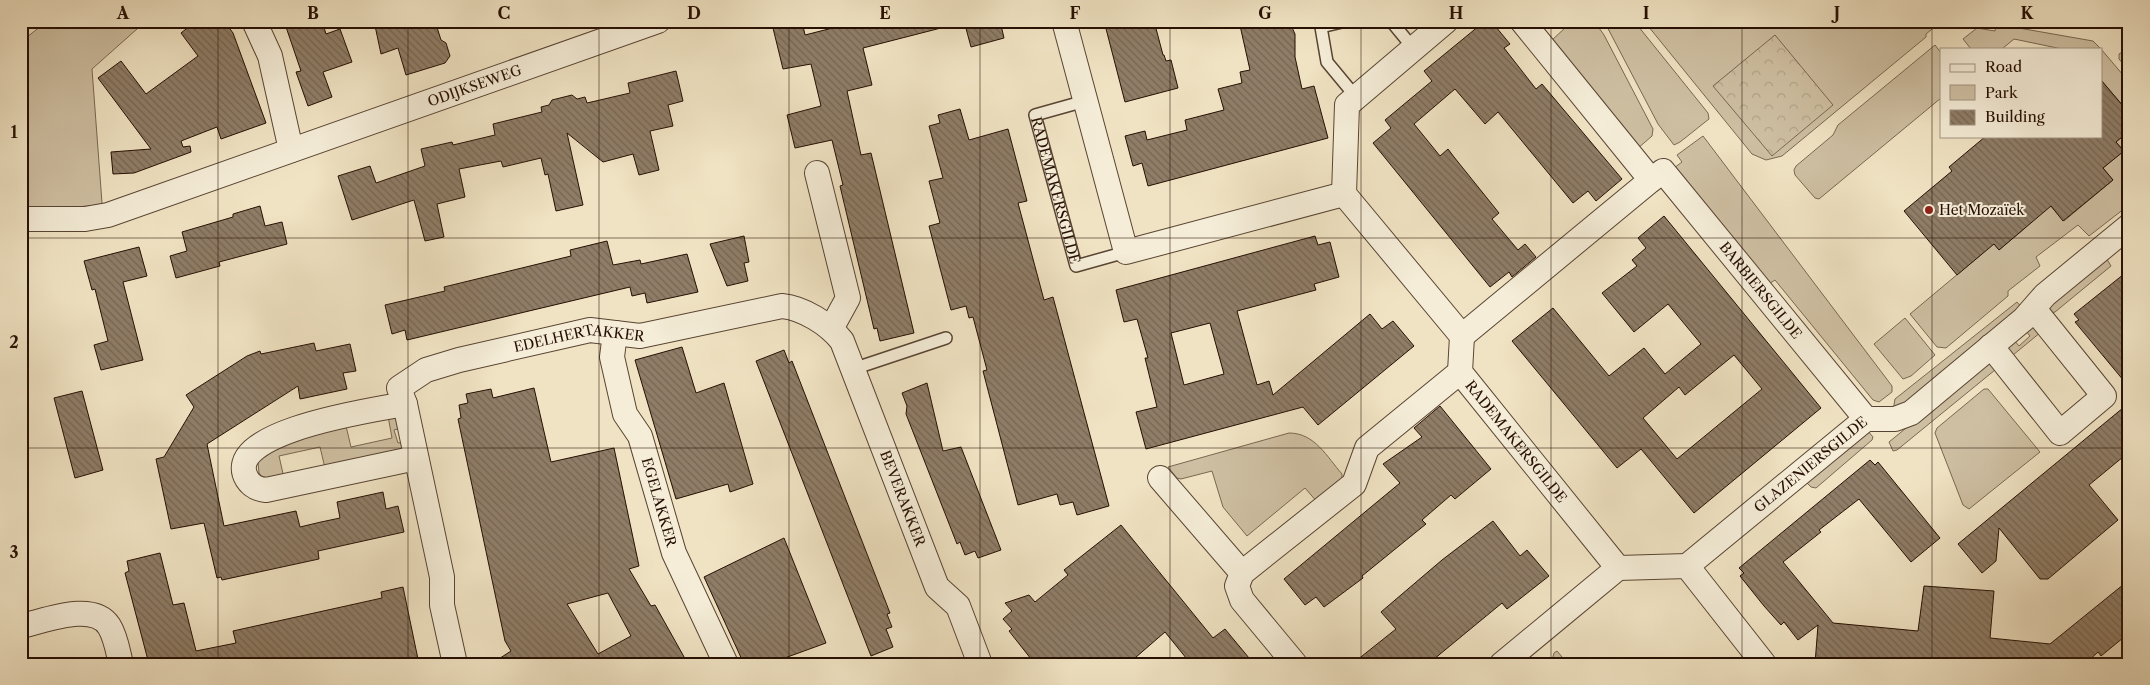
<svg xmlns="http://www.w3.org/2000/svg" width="2150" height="685" font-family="'Libre Caslon Text',serif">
<defs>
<pattern id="forest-crowns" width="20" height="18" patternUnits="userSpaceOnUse" patternTransform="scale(1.25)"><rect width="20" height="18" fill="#cebfa2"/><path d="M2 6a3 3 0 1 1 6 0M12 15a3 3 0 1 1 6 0" fill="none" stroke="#b1a38a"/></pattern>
<pattern id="building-back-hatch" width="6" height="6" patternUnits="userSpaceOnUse" patternTransform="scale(1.25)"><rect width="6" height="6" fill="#8f7d67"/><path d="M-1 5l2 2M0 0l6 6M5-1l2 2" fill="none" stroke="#756553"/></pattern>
</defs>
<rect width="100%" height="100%" fill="#f0e3c3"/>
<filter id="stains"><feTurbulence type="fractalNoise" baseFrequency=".004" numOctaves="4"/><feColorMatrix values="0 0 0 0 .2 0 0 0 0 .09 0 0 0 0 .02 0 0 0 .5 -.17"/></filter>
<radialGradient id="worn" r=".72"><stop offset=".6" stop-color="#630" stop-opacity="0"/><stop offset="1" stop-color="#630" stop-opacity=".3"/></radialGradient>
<g fill="#cebfa2" stroke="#7a6752">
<path d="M47,21h99l-54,48 10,134 -3,6 -10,-3 -16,1 -1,6h-51v-161l3,-2 -3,-8z"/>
<path d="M1564,21h30l10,14 49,94 -1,7 -15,13 -87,-107 17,-16z"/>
<path d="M1604,21h30l74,92 1,6 -29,23 -6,3 -16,-21z"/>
<path d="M1644,21h298l-16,13v3l-144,119 -16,4 -14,-6z"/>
<path d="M1996,24l97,17 8,8h-39l-48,-10 -12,10h-31l-8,-10 14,-11 18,3z"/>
<path d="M1935,45l6,8v45l-122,101 -4,-1 -20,-23 -1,-5 2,-4 37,-31 5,-10z"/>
<path d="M2129,48v23l-10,-12v-5z"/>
<path d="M2101,49l28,33v31l-28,-33z"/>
<path d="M2129,131v74l-40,31 -11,-11 -42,32 4,9 -32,25v5l-62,52 -9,-1 -27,-33 73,-61 7,-14 9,11 25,-21 24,-26 16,18 49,-41 -10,-12 20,-17 -7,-9z"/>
<path d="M1703,136l189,250v6l-13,10 -6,-2 -98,-120 -11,7 -90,-119 8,-6 -5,-7z"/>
<path d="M2105,256l6,10 -56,46 -4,1 -6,-7z"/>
<path d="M2017,302l6,7 -120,99 -10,3 2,-12z"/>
<path d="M1905,318l30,37 -24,21 -8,3 -29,-35z"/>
<path d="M2032,324l9,8 -28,23 -9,-5 10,-10 5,6 11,-10 -5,-6z"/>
<path d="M1988,361l7,9 -98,80 -4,1 -4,-9z"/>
<path d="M1984,389h4l52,63 -71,57 -6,-4 -28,-72 2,-5z"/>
<path d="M398,414l3,14 -7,2 4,13 6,-1 2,10 -81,16 -5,-21 -41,9 5,22h-21l-4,-5 -1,-11 20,-17 68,-19 5,21 41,-9 -4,-22z"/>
<path d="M1867,430l6,7 -1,3 -56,48 -5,-1 -6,-6z"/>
<path d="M1289,433c26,0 38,24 53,41v7l-24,22 -13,-15 -58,48 -24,-29 -11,-36 -31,8 -4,-1 -9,-11z"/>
<path d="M1557,651l11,13h-17l3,-11z"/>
</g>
<path fill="url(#forest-crowns)" stroke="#7a6752" d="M1775,35l58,70 -61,51 -59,-70z"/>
<g fill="url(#building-back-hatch)" stroke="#260f03" fill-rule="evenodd">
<path d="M196,21h28l9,12 33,90 -45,16 -4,-12 -36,14 2,6 7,-1 1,6 -57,21 -21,1 -2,-22 40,-3 -53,-71 23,-17 25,33 52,-38 -17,-23z"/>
<path d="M284,21h38l4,13 14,-5 12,33 -29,10 9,25 -24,9 -12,-34 5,-1z"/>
<path d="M374,21h61l6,19 5,3 4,13 -5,7 -39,12 -8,-27 -17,6z"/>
<path d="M802,21l3,14 55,-14h80l1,7 -78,20 9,37 -25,6 14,64 10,-2 43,180 -34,8 -3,-13 -3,1 -34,-143 3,-1 -11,-45 -37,8 -8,-33 34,-9 -10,-42 -28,5 -10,-41z"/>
<path d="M964,21h36l4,17 -33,9z"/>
<path d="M1104,21h50l9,34h1l2,6 5,-1 7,28 -53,14z"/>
<path d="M1239,21h50l6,13v23l7,32 12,-3 14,52 -180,48 -6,-23 -9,3 -8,-30 20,-5 2,9 40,-10 -2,-10 39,-10 -6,-21 24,-6 -2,-11 10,-2z"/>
<path d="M1485,21h6l19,23 -6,4 32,41 6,-5 80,95 -26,22 -8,-10 -15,12 -75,-91 -13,12 -30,-35 -41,35 26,32 8,-7 6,8 45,56 -7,6 26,31 7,-6 11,13 -24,20 -3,-5 -19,15 -117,-144 18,-15 -6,-8 47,-39 -8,-10z"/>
<path d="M676,71l7,30 -15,4 5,21 -23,5 9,39 -20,5 -6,-21 -30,8 -36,-29 16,72 -27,6 -8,-37 -3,1 -4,-17 -38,9 -2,-6 -42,8 6,28 -28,7 7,33 -19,4 -11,-41 -62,20 -14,-44 32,-10 6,17 49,-17 -4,-17 31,-7 1,3 42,-10 -2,-11 49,-12 -1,-5 8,-2 3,-5 20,-5 5,4 8,-2 2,6 43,-10 -2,-10z"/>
<path d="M2101,80l28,33v18l-13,11 8,9 -21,17 10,12 -50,41 -12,-15 -52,44 -5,-6 -37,31 -53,-64 48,-40 -3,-4 37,-31h115z"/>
<path d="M960,109l9,31 39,-11 19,72 -9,2 26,97 9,-3 56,209 -32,9 -4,-13 -13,3 -3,-11 -39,11 -35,-134 4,-1 -14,-53 -4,1 -3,-12 -15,4 -22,-84 11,-3 -11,-42 14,-3 -14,-52 11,-3 -2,-8z"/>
<path d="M260,206l5,20 17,-4 5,22 -68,18 1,4 -44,12 -6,-22 17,-5 -5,-19 51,-15v-3z"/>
<path d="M1664,216l157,192 -127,105 -53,-64 -24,19 -105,-127 41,-33 56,68 35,-28 21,26 36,-30 -33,-40 -34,28 -32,-39 35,-27 -5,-6 14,-12 -8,-10zM1734,355l28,34 -85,70 -34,-41 36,-31 6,8z"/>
<path d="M744,236l5,26 -5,1 4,18 -21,5 -17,-42z"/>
<path d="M1315,236l3,9 12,-3 9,35 -25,7 2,6 -79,21 20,74 12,-4 4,14 97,-81 12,15 11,-8 21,25 -96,79 -15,-18 -157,42 -10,-37 21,-5 -12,-49h3l-11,-39 -13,3 -8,-32zM1210,323l14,51 -40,11 -13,-52z"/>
<path d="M607,241l6,24 27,-5 1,4 46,-10 11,38 -51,11 -2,-10 -13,3 -2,-9 -223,53 -2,-10 -13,4 -7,-29 60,-14 -1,-4 127,-31 -1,-6z"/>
<path d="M139,247l8,29 -24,6 20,78 -42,10 -7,-25 14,-4 -13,-52 -3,1 -8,-29z"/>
<path d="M2129,270v117l-54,-65 4,-2 -5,-6z"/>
<path d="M314,343l2,8 34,-7 6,27 -13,2 4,16 -47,10 -2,-13 -91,58 17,82 72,-15 4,16 21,-5 19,-4 -3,-16 46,-10 3,17 12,-3 6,26 -86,19 1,8 -97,21 -1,-3 -4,1 -13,-55 -33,6 -15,-70 8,-2 30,-50 -8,-12 61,-39 13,-5 1,3z"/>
<path d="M682,347l14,46 28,-10 29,101 -23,8 -2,-8 -52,15 -41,-139z"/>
<path d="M784,350l5,13 3,-2 98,252 -3,1 5,13 -6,2 7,18 -22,9 -115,-295z"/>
<path d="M927,383l16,68 18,-4 40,103 -23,8 -3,-7 -10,4 -5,-13 -3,2 -51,-130 1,-8 -5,-13z"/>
<path d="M534,388l17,74 63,-14 25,118 -10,3 22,37 4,-1 33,59h-197l20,-13 -6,-10 -47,-222 3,-1 -2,-13 9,-2 -2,-9 25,-5 2,9zM608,593l23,43 -33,18 -31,-50z"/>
<path d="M82,391l21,79 -28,8 -21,-80z"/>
<path d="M2129,403v49l-40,33 29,35 -70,59h-8l-41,-51 -3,33 -14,12 -24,-29z"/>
<path d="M1440,406l51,63 -36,30 -4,-4 -29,25 4,4 -64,52 1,2 -39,29 -8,-10 -11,8 -21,-26 116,-96 -17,-19 39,-27 -8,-9z"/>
<path d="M1870,460l5,5 3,-3 62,76 -29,24 -52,-63 -40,31 2,2 -38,30 50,61 85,8 6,-45 70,5 -4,47 60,6 79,-64v53l-28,23 -3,-4 -13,12h-270l3,-39 -20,15 -14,-18 -3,3 -17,-19 -24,-30 4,-3 -5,-5z"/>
<path d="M1493,521l27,35 7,-6 22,26 -42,33 -5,-6 -74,61h-76l44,-35 -15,-17 61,-52z"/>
<path d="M1121,525l92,113 12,-9 29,35h-63l-26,-32 -37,32h-93l-26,-33 3,-2 -9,-10 9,-8 -7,-8 24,-8 6,7 33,-27 -4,-5z"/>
<path d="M784,538l42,105 -44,16 2,5h-40l-40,-87z"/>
<path d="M160,553l13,52 11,-2 12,48 40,-8 -3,-12 149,-33 -1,-6 22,-5 16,77h-270l-24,-91 4,-2 -2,-10z"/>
</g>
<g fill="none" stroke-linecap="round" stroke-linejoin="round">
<defs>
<g id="lane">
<path d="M1346,21l-25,6 6,35 29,35"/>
<path d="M1391,21l23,28"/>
<path id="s1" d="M1085,101l-50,14 41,151 50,-14"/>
<path d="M853,369l93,-31"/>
</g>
<g id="street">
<path d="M254,21l16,35 21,94"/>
<path d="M1064,21l62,231 218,-58"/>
<path id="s2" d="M1522,21l129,159 12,-9 203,248"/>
<path d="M817,173l31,125 -17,31"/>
<path id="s3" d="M1344,194l118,142 -2,36 158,196"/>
<path d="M1344,194l3,-89 99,-84"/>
<path id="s4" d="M21,219h64l23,-4 550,-194"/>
<path id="s5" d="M615,333l-3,24 13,57 15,22 34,117 52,111"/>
<path d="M1462,336l189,-156"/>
<path d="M1991,346l69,87 44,-37 -70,-87"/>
<path d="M405,404c-25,5 -186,27 -158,75 5,8 11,10 19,11l150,-32"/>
<path d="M1160,478l82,95"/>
<path id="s6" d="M1687,566l179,-147h29l16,-6 113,-94 21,-24 84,-69"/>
<path d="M1687,566l77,98"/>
<path d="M1618,568l69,-2"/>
<path d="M21,626c24,-5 72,-25 88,0 7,11 9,26 12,38"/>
<path id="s7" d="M455,664l-13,-59v-28l-37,-173 -6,-16 27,-18 33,-10 131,-30 50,6 142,-30c21,2 47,18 60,35l95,246 21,19 22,58"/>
<path d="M1295,664l-53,-64 -5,-14 5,-13 112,-89 13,-36 93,-76"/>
<path d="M1502,664l116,-96"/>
</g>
</defs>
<use href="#lane" stroke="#584433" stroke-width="14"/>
<use href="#street" stroke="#584433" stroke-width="26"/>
<use href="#lane" stroke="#f5edd8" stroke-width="11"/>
<use href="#street" stroke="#f5edd8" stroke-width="24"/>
</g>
<path fill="none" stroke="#260f03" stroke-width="1" stroke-opacity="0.55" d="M218,21v643M408,21v643M599,21v643M789,21v643M980,21v643M1170,21v643M1361,21v643M1551,21v643M1742,21v643M1932,21v643M21,238h2108M21,448h2108"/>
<circle fill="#8f2418" stroke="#f5edd8" stroke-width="2" cx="1929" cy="210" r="5"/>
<g text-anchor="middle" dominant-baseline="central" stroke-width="4" stroke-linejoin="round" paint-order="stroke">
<g font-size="14" fill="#260f03" stroke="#f5edd8">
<text stroke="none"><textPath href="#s4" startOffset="476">ODIJKSEWEG</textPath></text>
<text stroke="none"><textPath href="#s1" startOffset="130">RADEMAKERSGILDE</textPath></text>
<text stroke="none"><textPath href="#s2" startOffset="374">BARBIERSGILDE</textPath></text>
<text stroke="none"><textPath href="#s7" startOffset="472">EDELHERTAKKER</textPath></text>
<text stroke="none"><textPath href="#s3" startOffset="310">RADEMAKERSGILDE</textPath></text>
<text stroke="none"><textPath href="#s6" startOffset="160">GLAZENIERSGILDE</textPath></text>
<text stroke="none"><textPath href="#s7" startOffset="919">BEVERAKKER</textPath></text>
<text stroke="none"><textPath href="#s5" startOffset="178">EGELAKKER</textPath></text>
</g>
<g font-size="14" fill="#260f03" stroke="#f5edd8" text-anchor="start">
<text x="1939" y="210">Het Mozaïek</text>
</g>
</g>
<rect width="2150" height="685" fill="none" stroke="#f0e3c3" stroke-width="55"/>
<rect x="1940" y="48" width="162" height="90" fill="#f5edd8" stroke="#a29483"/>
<rect x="1950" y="64" width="25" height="8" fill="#f5edd8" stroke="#a29483"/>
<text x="1985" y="72" font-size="15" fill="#260f03">Road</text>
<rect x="1950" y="85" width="25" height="15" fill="#cebfa2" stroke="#a29483"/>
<text x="1985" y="98" font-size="15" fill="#260f03">Park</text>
<rect x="1950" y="110" width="25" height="15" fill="url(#building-back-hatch)" stroke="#a29483"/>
<text x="1985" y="122" font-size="15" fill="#260f03">Building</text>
<rect x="28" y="28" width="2094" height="630" fill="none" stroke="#260f03" stroke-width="2"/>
<g font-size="16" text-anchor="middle" font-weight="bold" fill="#260f03">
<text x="123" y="19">A</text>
<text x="313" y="19">B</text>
<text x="504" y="19">C</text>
<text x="694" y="19">D</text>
<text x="885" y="19">E</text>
<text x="1075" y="19">F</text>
<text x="1265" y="19">G</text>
<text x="1456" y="19">H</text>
<text x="1646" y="19">I</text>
<text x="1837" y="19">J</text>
<text x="2027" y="19">K</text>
<text x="14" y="138">1</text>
<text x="14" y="348">2</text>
<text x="14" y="558">3</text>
</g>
<rect width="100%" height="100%" filter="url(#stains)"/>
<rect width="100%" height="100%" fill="url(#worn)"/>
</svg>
